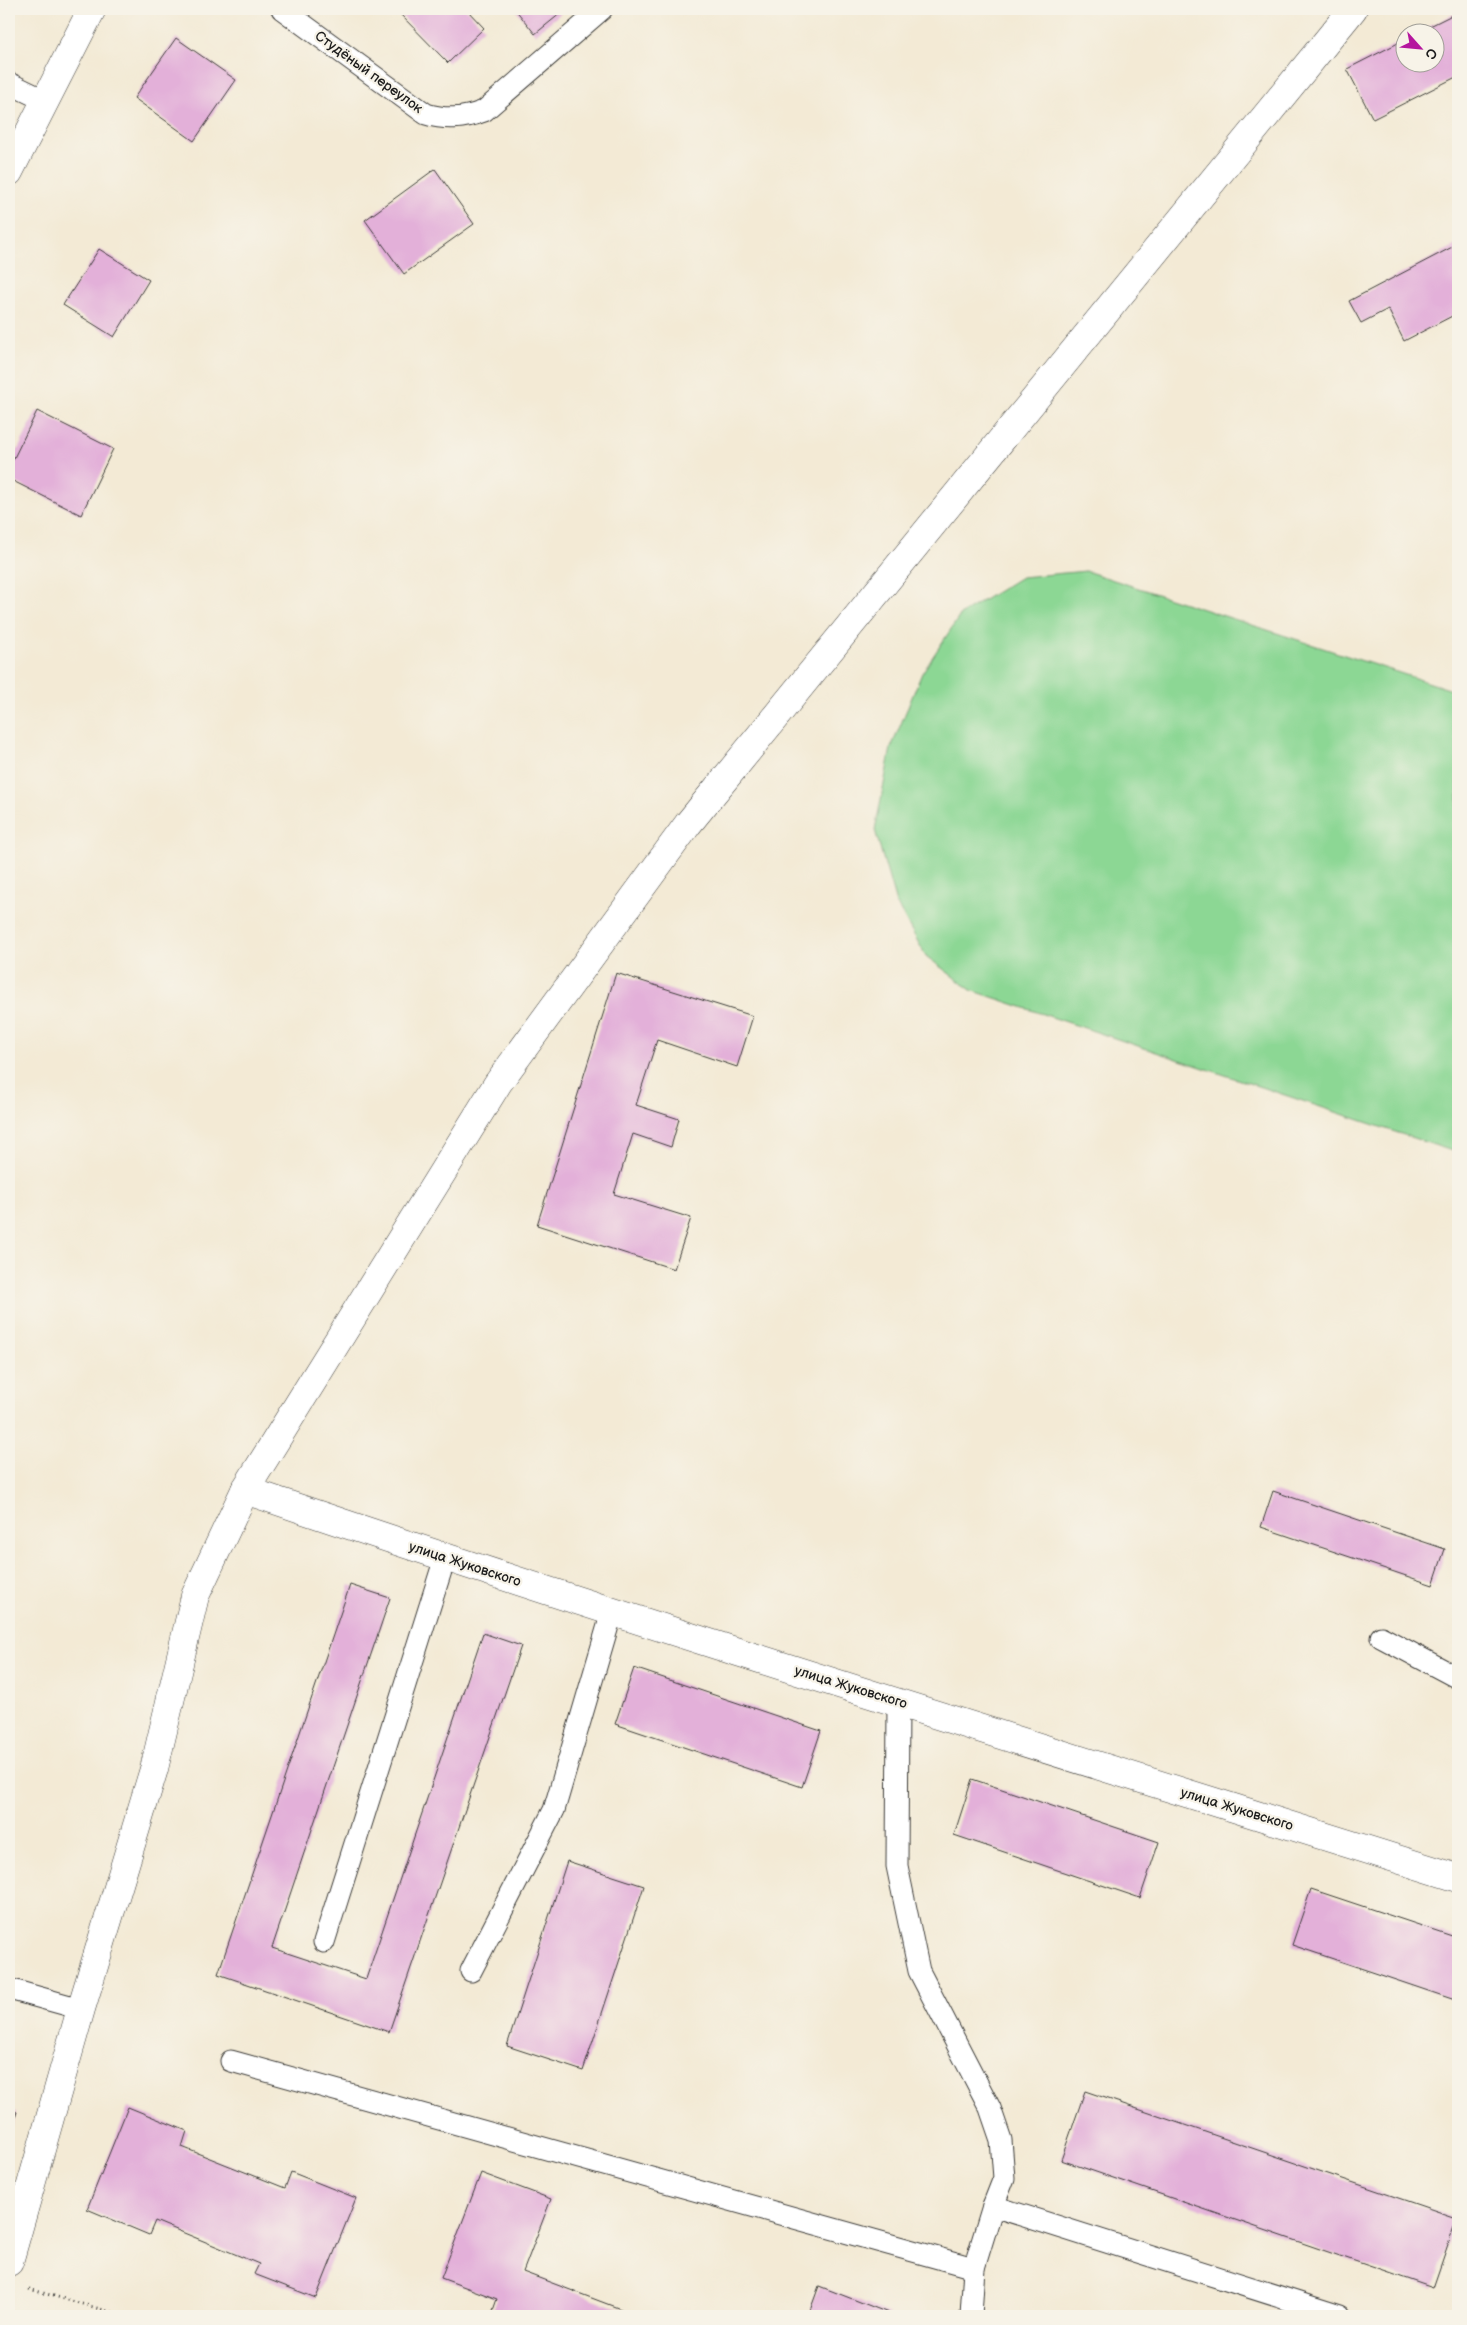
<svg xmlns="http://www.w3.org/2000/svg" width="1467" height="2325" font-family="'Balsamiq Sans',sans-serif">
<rect width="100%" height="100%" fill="#f7f3e8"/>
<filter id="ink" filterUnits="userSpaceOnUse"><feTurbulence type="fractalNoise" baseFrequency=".02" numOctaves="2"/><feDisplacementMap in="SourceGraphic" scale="10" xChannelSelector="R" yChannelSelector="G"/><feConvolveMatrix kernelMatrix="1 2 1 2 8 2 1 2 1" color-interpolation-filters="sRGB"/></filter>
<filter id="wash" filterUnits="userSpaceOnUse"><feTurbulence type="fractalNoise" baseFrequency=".0096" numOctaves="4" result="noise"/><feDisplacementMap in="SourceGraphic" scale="20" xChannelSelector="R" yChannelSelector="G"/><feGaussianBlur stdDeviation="1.12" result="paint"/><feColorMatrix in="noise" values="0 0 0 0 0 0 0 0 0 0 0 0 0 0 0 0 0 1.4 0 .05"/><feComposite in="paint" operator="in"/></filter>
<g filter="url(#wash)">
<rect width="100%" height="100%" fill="#f3ead5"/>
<path fill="#8cd794" stroke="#547a58" d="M1086,571l372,121v461l-487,-163 -45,-34 -30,-53 -21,-73 16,-82 31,-75 39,-59 60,-37z"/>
<g id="blocks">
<g fill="#e3b0d9">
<path d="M395,9h71l18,19 -36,35z"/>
<path d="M515,9h42l4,4 -26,21z"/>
<path d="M1458,12v64l-85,43 -26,-50 57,-29v22h30v-30h-16z"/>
<path d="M176,38l60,42 -42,61 -60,-43z"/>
<path d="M435,169l39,55 -70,50 -39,-54z"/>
<path d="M1458,244v69l-54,28 -16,-32 -27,14 -12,-22z"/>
<path d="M99,249l50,31 -35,57 -51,-32z"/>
<path d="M37,411l76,38 -32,66 -72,-36v-11z"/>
<path d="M616,973l137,43 -16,51 -80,-27 -21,65 43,14 -8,28 -38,-13 -19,60 77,24 -17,51 -137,-44z"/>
<path d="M1273,1491l172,58 -12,36 -172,-58z"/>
<path d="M350,1585l40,13 -118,350 94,31 117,-346 38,13 -132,386 -171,-58z"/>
<path d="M634,1668l187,63 -19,56 -187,-63z"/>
<path d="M972,1779l187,63 -19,56 -186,-63z"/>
<path d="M567,1861l77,25 -61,185 -76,-25z"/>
<path d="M1311,1889l147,49v63l-166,-56z"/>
<path d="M1085,2091l372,127 -24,70 -372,-128z"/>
<path d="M128,2107l59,24 -5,16 103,41 6,-16 65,26 -40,100 -62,-24 5,-10 -104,-43 -6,14 -62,-26z"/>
<path d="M9,2110l8,2 -8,24z"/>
<path d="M481,2173l70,26 -28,73 116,44h-148l6,-17 -56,-21z"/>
<path d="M819,2286l72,28 -1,2h-82z"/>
</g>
</g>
</g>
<g filter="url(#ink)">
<use href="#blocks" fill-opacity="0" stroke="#3c3b38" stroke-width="1"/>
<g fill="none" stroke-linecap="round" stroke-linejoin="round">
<defs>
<g id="service">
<path d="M282,9l144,105c20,6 37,5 58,-3l118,-102"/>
<path d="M9,83l37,18"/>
<path d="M1381,1637l77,41"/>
<path d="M898,1702l-1,164 22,105 71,137 11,32 3,38 -11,28"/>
<path d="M324,1942l121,-384"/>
<path d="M471,1971l83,-161 58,-198"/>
<path d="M9,1989l72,20"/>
<path d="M231,2061l743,207 19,-62 347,110"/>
<path d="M971,2316l3,-48"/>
</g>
<g id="minor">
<path d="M245,1490c402,137 808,261 1213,388"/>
<path d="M9,2262l72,-253 73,-240 41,-173 50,-106 253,-407 190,-259 665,-815"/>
</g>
<path id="tertiary" d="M9,172l83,-163"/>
</defs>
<use href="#service" stroke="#3c3b38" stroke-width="23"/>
<use href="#minor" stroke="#3c3b38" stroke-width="29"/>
<use href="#tertiary" stroke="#3c3b38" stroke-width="29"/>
<path stroke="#3c3b38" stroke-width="3" stroke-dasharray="1 4" stroke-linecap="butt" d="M29,2289l96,27"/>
<use href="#service" stroke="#fff" stroke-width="21"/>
<use href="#minor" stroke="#fff" stroke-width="28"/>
<use href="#tertiary" stroke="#fff" stroke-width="28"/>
</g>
</g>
<g text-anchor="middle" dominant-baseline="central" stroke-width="4.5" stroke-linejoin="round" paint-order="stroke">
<g font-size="14" fill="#1c1c1c" stroke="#f7f3e8">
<text transform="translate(369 72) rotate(36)">Студёный переулок</text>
<text transform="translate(465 1564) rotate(18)">улица Жуковского</text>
<text transform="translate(851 1687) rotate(17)">улица Жуковского</text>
<text transform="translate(1237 1809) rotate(17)">улица Жуковского</text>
</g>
</g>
<rect width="1467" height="2325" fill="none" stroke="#f7f3e8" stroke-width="30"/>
<g transform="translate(1420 48) rotate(117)"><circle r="24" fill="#f7f3e8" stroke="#9f9d96"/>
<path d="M0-4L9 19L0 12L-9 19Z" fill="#b5179e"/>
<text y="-8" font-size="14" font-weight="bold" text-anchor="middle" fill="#1c1c1c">С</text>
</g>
</svg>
